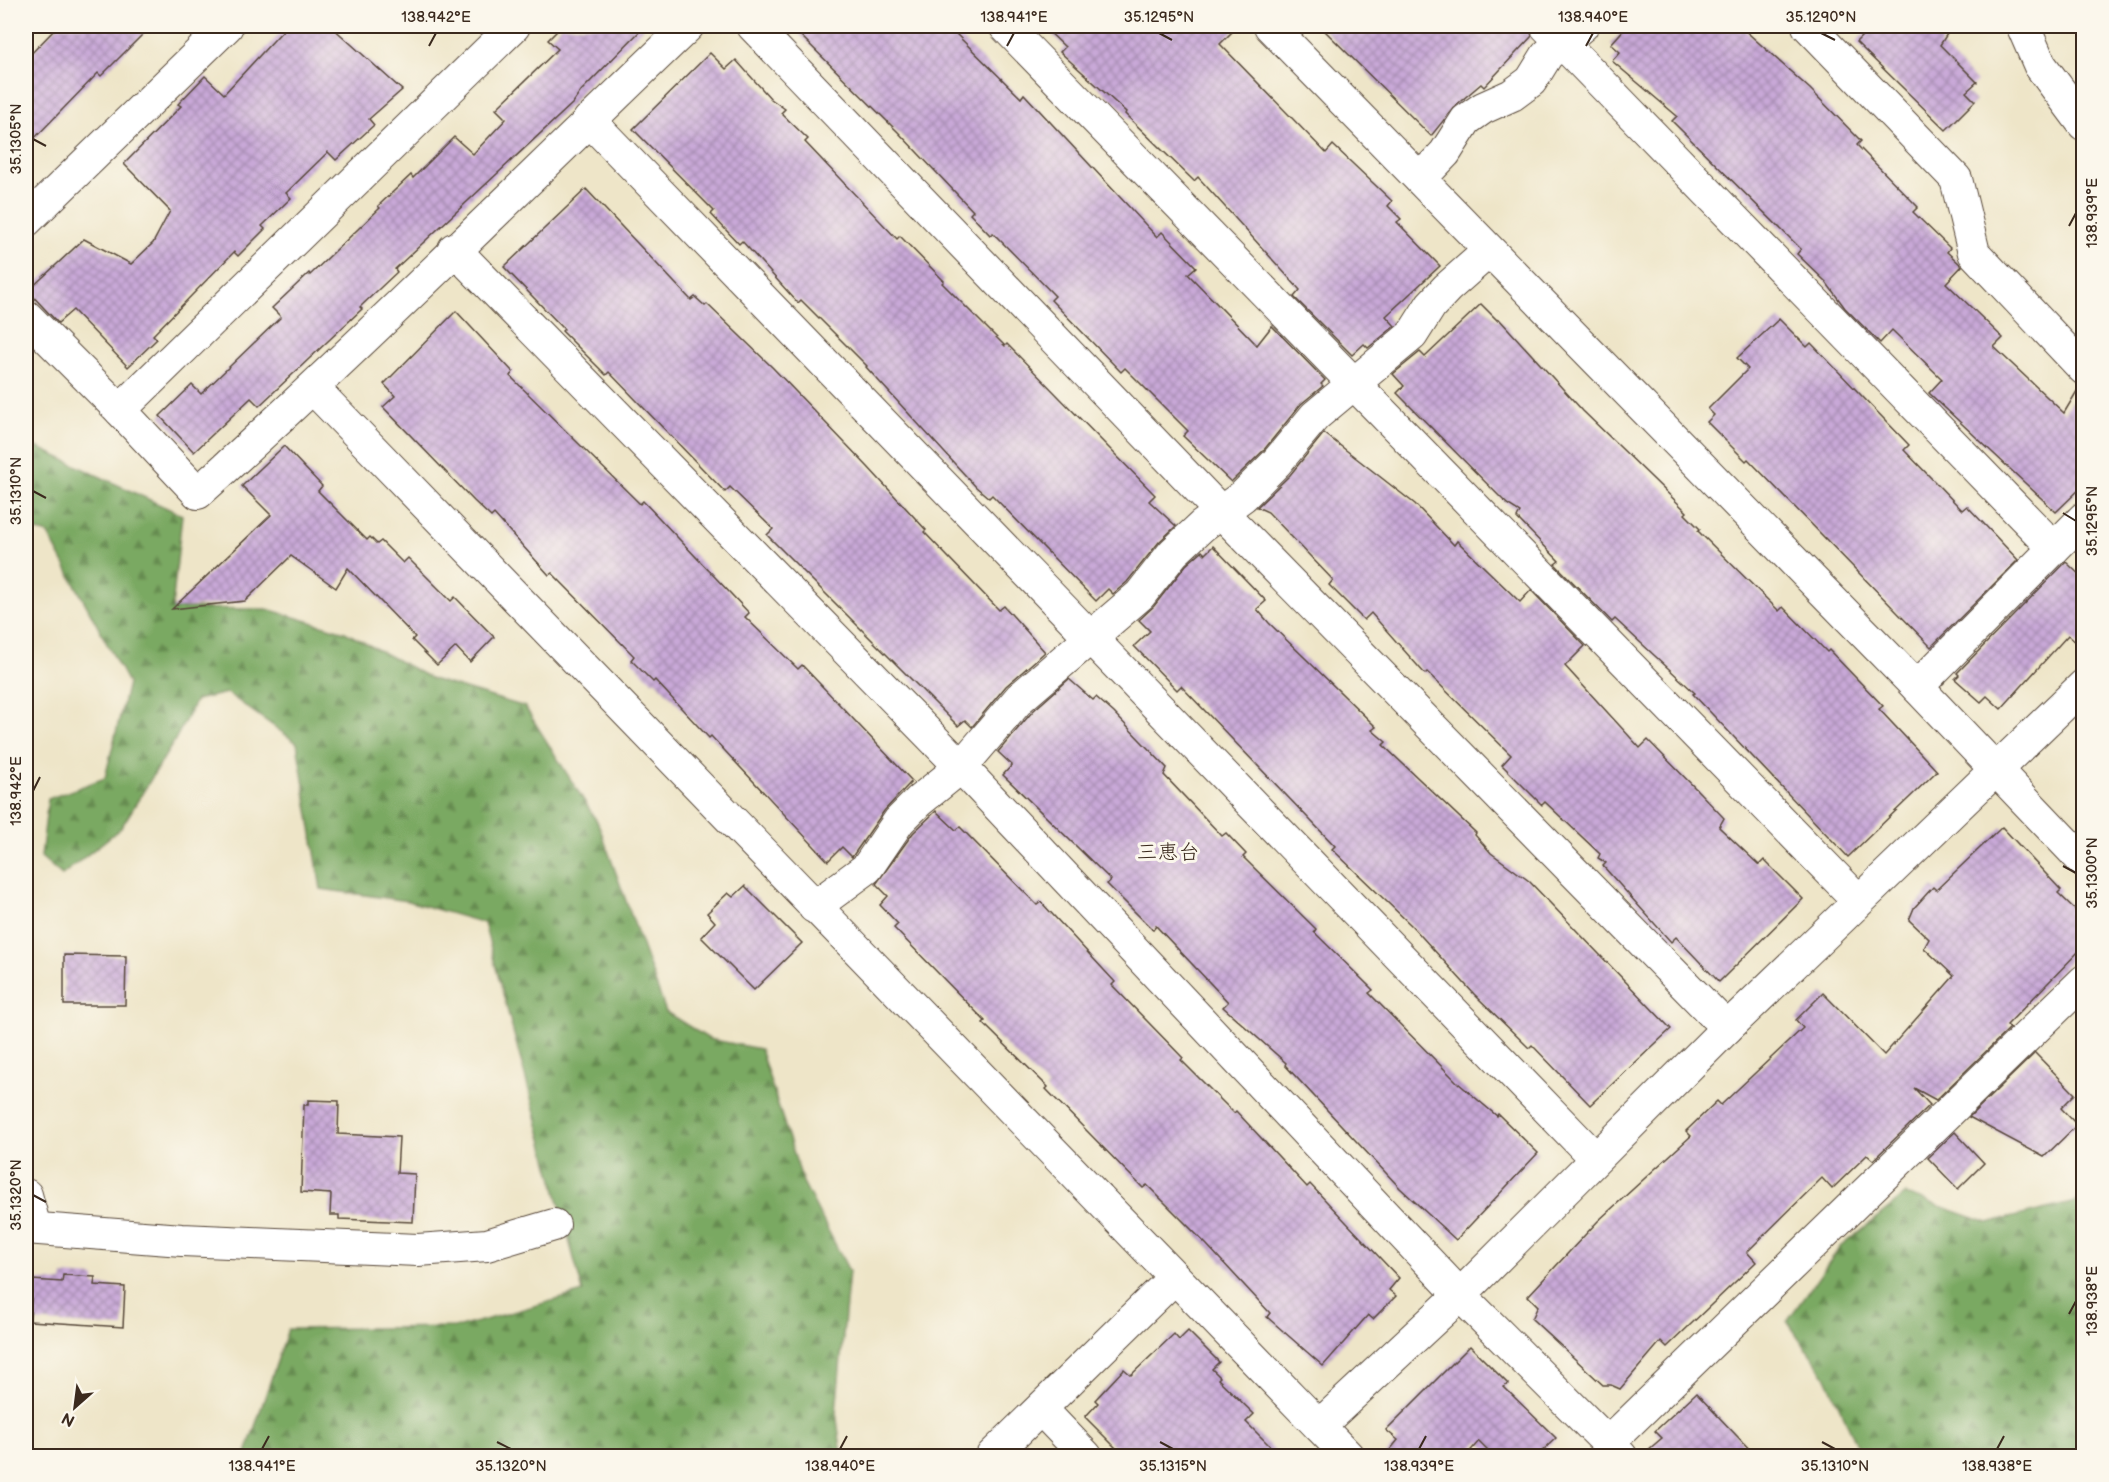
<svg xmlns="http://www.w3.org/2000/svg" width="2109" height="1482" font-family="'Balsamiq Sans','Klee One',sans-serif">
<defs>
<pattern id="forest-firs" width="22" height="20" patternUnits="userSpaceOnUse" patternTransform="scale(1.5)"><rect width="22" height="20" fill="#7aa962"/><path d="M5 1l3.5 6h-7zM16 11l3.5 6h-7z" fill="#658a50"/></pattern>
<pattern id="building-cross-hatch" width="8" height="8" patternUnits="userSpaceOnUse" patternTransform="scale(1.5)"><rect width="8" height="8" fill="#c9a9d8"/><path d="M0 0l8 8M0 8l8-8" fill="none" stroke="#a48aaf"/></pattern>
</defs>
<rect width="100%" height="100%" fill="#fbf7ec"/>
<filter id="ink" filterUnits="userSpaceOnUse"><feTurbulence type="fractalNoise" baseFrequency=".0167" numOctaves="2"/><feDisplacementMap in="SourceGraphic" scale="12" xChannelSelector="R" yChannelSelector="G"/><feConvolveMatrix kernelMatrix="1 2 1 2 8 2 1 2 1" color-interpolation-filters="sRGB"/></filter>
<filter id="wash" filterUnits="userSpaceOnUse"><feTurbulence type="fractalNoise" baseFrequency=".008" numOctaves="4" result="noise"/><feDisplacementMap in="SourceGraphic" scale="24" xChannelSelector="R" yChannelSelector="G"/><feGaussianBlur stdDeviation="1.35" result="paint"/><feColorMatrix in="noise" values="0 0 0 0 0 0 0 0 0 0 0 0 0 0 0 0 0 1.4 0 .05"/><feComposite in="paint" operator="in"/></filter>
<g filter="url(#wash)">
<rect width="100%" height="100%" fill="#eee5c8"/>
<g fill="url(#forest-firs)" stroke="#5a6a40" stroke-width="1.5">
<path d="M26,442l156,73 -10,93 95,1 78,23 87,47 93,28 73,116 68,189 43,27 51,10 43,133 46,89 -13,141 6,44h-597l43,-127 172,-2 123,-35 -99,-369 -76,-22 -87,-12 -24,-146 -70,-50 -31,7 -21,40 -54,88 -59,47 -21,-18 7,-58 57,-21 23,-95 -80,-149 -22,-6z"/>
<path d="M2083,1192v264h-221l-37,-81 -38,-54 53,-74 66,-53 82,29 88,-21z"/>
</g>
<g id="blocks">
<g fill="url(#building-cross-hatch)">
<path d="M58,26h93l-50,50 -3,-3 -72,74v-88z"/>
<path d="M287,26h44l71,64 -33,29 5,6 -38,35 -8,-8 -42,41 5,5 -29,28 3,3 -27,27 -4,-4 -81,83 4,4 -29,28 -55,-57 -15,13 -30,-32 56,-52 47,25 22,-21 17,-32 -46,-47 57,-58 -3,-2 27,-28 19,18z"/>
<path d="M562,26h83l-64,65 -8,12 -178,166 2,3 -37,35 2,2 -103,97 -8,-8 -57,54 -34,-36 32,-31 9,9 80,-77 -9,-9 37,-35 1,2 70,-67 -2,-2 33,-31 2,3 41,-41 19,17 33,-35 -10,-10 62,-60 -10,-9z"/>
<path d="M791,26h157l73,72 3,-4 133,143 5,-5 34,35 -8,7 69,71 15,-19 53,54 -4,4 2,2 -22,18 -38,47 -32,31 -48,-46 5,-5 -63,-63 -4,4 -70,-72 4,-4 -62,-63 -3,2 -20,-21 3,-3 -75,-79z"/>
<path d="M1043,26h195l-18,18 106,109 7,-8 59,56 -4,5 13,13 -4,3 43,44 -54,50 9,10 -27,22 -4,-4 -12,11 -58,-58 6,-7 -102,-113 -4,4 -69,-67 1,-2 -66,-60 5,-5z"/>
<path d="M1320,26h209l3,10 -48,51 -3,-3 -26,22 -24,30z"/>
<path d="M1627,26h113l70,63 51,52 -4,4 61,62 -5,5 37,36 -3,4 15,14 -16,17 57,55 -9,9 70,66 16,-27h4v99l-28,27 -127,-119 13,-14 -50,-49 -12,13 -35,-35 -19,-26 -29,-28 4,-5 -129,-128 5,-5 -65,-55 8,-9 -9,-8z"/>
<path d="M1872,26h80l-12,19 37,37 -11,10 9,9 -29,29 -90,-88z"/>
<path d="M710,53l16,16 10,-9 35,39 14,10 -4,4 27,26 -3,3 92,97 3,-3 44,45 -2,2 63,63 2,-2 148,151 -6,6 27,25 -17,16 -32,40 -14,12 -5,-5 -12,12 -104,-106 -3,3 -13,-11 -110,-120 1,-1 -66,-66 -3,3 -56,-62 -3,3 -28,-30 3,-3 -81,-82z"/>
<path d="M586,189l105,111 4,-3 10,9 2,-2 66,64 95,99 58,63 -2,2 75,78 5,-4 41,46 -39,34 -34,41 -7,-7 -7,6 -191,-191 6,-6 -43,-42 -5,5 -116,-120 -3,3 -44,-44 2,-2 -60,-62z"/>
<path d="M1481,304l16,16 2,-1 84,92 104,101 -2,2 15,15 -2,2 81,80 4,-4 44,45 2,-2 54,56 -4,3 58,62 -89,86 -155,-163 2,-1 -80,-74 -3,3 -57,-58 4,-3 -42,-43 3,-6 -13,-8 -110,-111 7,-7 -11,-12 27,-22 5,5z"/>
<path d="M456,311l57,61 -3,4 130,128 3,-3 106,112 -4,4 53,52 4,-4 110,116 -28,30 -32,46 -10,-10 -14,14 -117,-125 -2,2 -54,-58 -2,2 -22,-22 3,-4 -82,-83 -3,2 -55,-61 -3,3 -17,-16 -91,-94 12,-11 -11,-12z"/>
<path d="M1779,319l28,28 4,-4 98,102 -5,5 58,60 5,-4 51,54 -87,87 -183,-188 -2,2 -39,-39 7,-7 -6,-6 40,-40 -11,-11z"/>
<path d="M1324,433l91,71 39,41 3,-4 63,61 11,-12 54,56 -20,20 75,82 8,-8 52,53 24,25 -5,9 40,38 5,-5 39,39 -84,83 -43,-45 -5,5 -68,-76 3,-3 -8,-5 2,-4 -55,-52 -3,3 -40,-40 9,-10 -84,-83 -2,2 -54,-61 -7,7 -35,-35 4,-5 -65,-68 -11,-5 33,-32z"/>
<path d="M284,446l38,40 -4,5 49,49 3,-3 7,7 4,-3 22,22 5,-5 43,43 4,-4 39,40 -24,25 -14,-15 -19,18 -25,-25 3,-3 -67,-69 -12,20 -45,-32 -46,45 -73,8 99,-94 -29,-29z"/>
<path d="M1213,546l53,55 -9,8 12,14 107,104 -4,3 14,12 -3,3 93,88 -1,2 16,18 38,28 142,148 -81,76 -58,-60 -3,3 -55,-54 -62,-68 -80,-77 3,-3 -154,-160 -4,4 -43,-44 16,-15 -11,-11 15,-14 32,-41 16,-14 3,3z"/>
<path d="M2066,562l18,17v71l-16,-15 -67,74 -14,-13 -6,6 -26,-23 4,-4 -2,-2z"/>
<path d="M1069,679l24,21 3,-3 18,16 53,55 -3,7 58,61 4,-3 20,21 -3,3 73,72 -2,3 59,58 -4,3 89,90 39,33 1,-2 40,39 -82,87 -56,-52 -115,-123 1,-2 -63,-56 5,-5 -72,-76 -3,4 -46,-46 4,-4 -108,-105 9,-10 -14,-13 35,-41z"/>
<path d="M936,811l20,19 4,-3 77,78 4,-3 74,80 -3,3 71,73 -2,2 53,53 2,-2 71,76 3,-3 89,94 -10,12 7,6 -23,23 -5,-4 -45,51 -56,-49 3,-4 -63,-68 -60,-60 -4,3 -56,-57 -41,-42 2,-2 -65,-64 2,-2 -91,-93 4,-4 -18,-19 8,-9 -12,-12 37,-51z"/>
<path d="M2002,827l59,63 -3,3 26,25v28l-77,79 3,3 -74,72 -22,-12 16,17 -57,55 -6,-5 -35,34 -10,-11 -75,74 9,10 -89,85 -6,-6 -41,48 -9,-4h-8l-71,-66 6,-13 -10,-10 70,-75 93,-85 -5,-5 31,-30 4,4 82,-77 -7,-8 27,-27 61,62 70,-79 -30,-28 5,-9 -20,-19 5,-12 19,-21 3,3z"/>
<path d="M745,886l57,57 -48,47 -53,-53 14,-15 -8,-9 21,-20 5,4z"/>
<path d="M64,955l62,1 -1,49h-61z"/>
<path d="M2035,1053l40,41 -14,14 16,17 -33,32 -75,-40z"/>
<path d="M308,1100l31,1 -1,33 61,3 -2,36 18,1 -2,48 -74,-3v-4h-9l1,-21 -30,-2 3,-87h4z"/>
<path d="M1955,1132l29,31 -26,26 -30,-31z"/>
<path d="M63,1275l32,2 -1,8 31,2 -2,40 -93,-6 2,-41 30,2z"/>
<path d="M1188,1331l31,31 -7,7 8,8 -2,2 36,35 -8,8 34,34h-156l-39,-39 13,-14 -3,-3 29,-31 7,6 43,-41 5,6z"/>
<path d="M1470,1346l38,38 -4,3 52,51 -19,18h-43l-15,-15 -13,15h-81l13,-16 -12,-10z"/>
<path d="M1696,1393l60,63h-115l21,-18 -7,-7z"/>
</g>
</g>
</g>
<g filter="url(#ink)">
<use href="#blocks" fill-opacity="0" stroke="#564638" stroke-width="1.5"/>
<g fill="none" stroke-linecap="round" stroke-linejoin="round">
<defs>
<g id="minor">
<path d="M753,26l468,486 506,516"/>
<path d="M1005,26l853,874"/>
<path d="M1270,26l647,661 167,175"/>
<path d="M1546,26l508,522"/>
<path d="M1808,26l148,153 18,74 110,116"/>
<path d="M589,120l1006,1038"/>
<path d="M1420,179l25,-26 21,-33 17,-12 29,-13 19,-14 16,-26 35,-29"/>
<path d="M26,221l201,-195"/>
<path d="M454,249l507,518 499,528 161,161"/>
<path d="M26,316l94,94 78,83c167,-151 327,-311 490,-467"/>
<path d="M313,388l1006,1038 141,-131 267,-267 357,-343"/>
<path d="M120,410l394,-384"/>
<path d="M1917,687l167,-169"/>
<path d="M814,907l53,-39 32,-47 20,-20 42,-34 59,-69 120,-103 33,-42 29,-27 41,-30 33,-33 39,-47 97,-81 19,-30 16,-17 42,-37"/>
<path d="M26,1195l9,33"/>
<path d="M26,1228l156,12 236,10 69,-5 67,-20"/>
<path d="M1041,1409l45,47"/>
<path d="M1319,1426l29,30"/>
<path d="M1608,1443l476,-462"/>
<path d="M992,1456l182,-178"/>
</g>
<path id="tertiary" d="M2023,26l17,39 44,59"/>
</defs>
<use href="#minor" stroke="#564638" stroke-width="34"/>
<use href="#tertiary" stroke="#564638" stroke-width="35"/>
<use href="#minor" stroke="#fff" stroke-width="32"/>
<use href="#tertiary" stroke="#fff" stroke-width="33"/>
</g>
</g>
<path fill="none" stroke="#3b2a1e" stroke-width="2" d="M1159,33l13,7M1821,33l14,7M429,46l7,-13M1007,46l7,-13M1586,46l7,-13M33,139l13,7M2069,226l7,-13M33,491l13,7M2063,513l13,8M33,791l7,-14M2063,866l13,7M33,1195l13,7M2069,1314l7,-13M497,1442l14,7M1160,1442l13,7M1822,1442l13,7M262,1449l7,-13M840,1449l7,-13M1419,1449l7,-13M1997,1449l7,-13"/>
<g text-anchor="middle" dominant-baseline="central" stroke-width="6" stroke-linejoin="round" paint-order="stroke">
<g font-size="21" fill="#3b2a1e" stroke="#fbf7ec">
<text x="1168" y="852">三恵台</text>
</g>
</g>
<rect width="2109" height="1482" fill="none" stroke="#fbf7ec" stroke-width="66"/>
<g transform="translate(75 1407) rotate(208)" stroke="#fbf7ec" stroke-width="4.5" paint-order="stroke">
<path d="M0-4.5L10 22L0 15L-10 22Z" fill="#3b2a1e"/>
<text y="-9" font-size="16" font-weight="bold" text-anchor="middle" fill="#3b2a1e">N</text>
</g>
<rect x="33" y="33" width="2043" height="1416" fill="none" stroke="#3b2a1e" stroke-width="2"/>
<g font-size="15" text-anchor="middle" fill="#3b2a1e">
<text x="436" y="22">138.942°E</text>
<text x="1014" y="22">138.941°E</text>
<text x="1159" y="22">35.1295°N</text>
<text x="1593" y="22">138.940°E</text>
<text x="1821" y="22">35.1290°N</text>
<text transform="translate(16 139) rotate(-90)" y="5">35.1305°N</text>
<text transform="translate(2092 213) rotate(-90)" y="5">138.939°E</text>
<text transform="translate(16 491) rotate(-90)" y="5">35.1310°N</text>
<text transform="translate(2092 521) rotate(-90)" y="5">35.1295°N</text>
<text transform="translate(16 791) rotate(-90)" y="5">138.942°E</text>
<text transform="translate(2092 873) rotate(-90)" y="5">35.1300°N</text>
<text transform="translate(16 1195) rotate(-90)" y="5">35.1320°N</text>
<text transform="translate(2092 1301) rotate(-90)" y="5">138.938°E</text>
<text x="262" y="1471">138.941°E</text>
<text x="511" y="1471">35.1320°N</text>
<text x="840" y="1471">138.940°E</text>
<text x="1173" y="1471">35.1315°N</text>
<text x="1419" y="1471">138.939°E</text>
<text x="1835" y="1471">35.1310°N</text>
<text x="1997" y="1471">138.938°E</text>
</g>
</svg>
